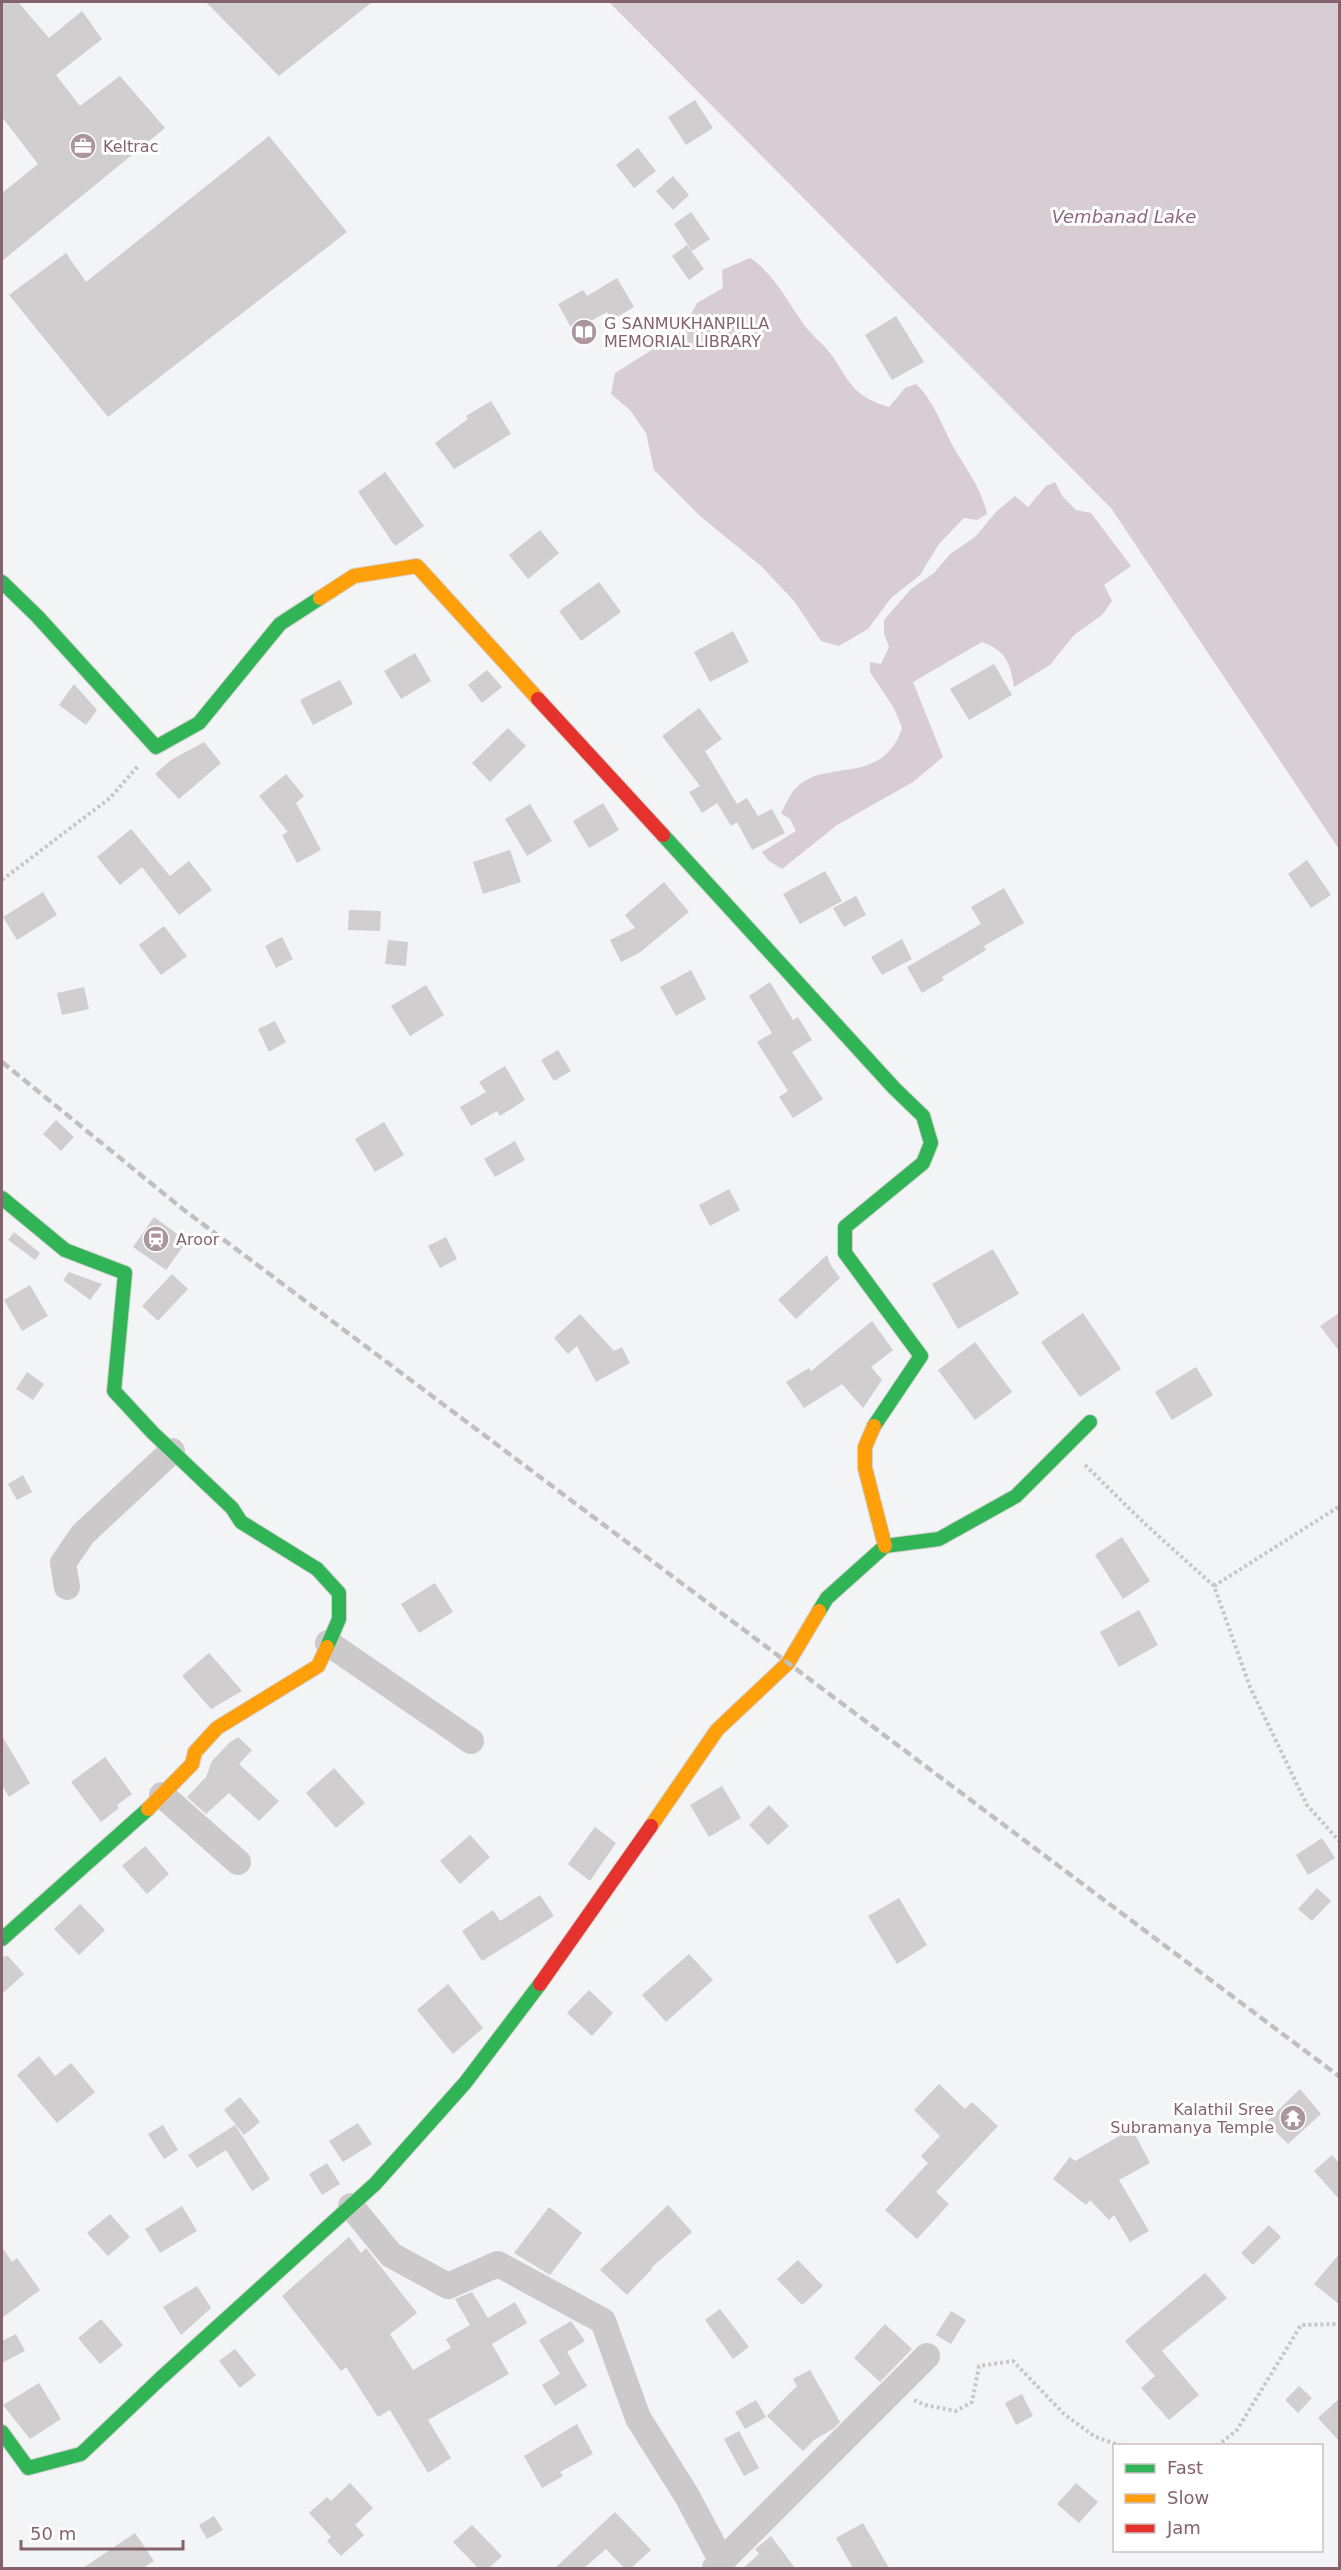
<svg xmlns="http://www.w3.org/2000/svg" width="1341" height="2570" font-family="'DejaVu Sans',sans-serif">
<rect width="100%" height="100%" fill="#f3f4f5"/>
<g fill="#d8cdd3">
<path d="M609,2h730v847l-228,-341z"/>
<path d="M750,258c25,16 38,45 55,68 8,11 20,19 28,31 19,29 21,39 56,50l16,-19 11,-4c18,17 26,42 38,64 12,21 28,41 33,66l-10,6 -13,-2 -25,26 -19,31 -29,23 -23,31 -29,17 -18,-5 -27,-40 -33,-35 -61,-50 -46,-46 -8,-37 -16,-23 -19,-16 4,-21 67,-42 15,-28 26,-15 -1,-18z"/>
<path d="M1055,482l8,15 13,13 15,3 40,53 -27,19 8,16 -10,14 -28,20 -24,30 -36,22c-4,-25 -8,-36 -32,-45l-69,40 30,75 -30,25 -76,43 -55,44 -13,-8 -7,-9 34,-21 -6,-12 -9,-6c4,-7 8,-17 14,-24 28,-32 87,-1 107,-61l-8,-20 -24,-36v-10l11,2 8,-17 -5,-14v-13l27,-31 23,-16 16,-19 25,-17 21,-25 19,-16 13,11 18,-21z"/>
<path d="M1339,1313v38l-19,-25z"/>
</g>
<g fill="#d0cecf">
<path d="M2,2h16l31,36 33,-27 20,28 -46,36 24,31 40,-30 45,52 -163,133v-68l36,-29 -36,-47z"/>
<path d="M206,2h166l-93,74z"/>
<path d="M695,100l18,28 -27,17 -18,-28z"/>
<path d="M269,136l78,96 -239,185 -99,-122 57,-42 20,29z"/>
<path d="M638,148l18,23 -22,17 -18,-23z"/>
<path d="M673,176l16,19 -16,15 -17,-19z"/>
<path d="M691,212l19,27 -18,12 -18,-27z"/>
<path d="M687,245l17,24 -15,11 -17,-24z"/>
<path d="M617,278l17,29 -22,13 -5,-8 -34,19 -15,-27 25,-14 4,6z"/>
<path d="M896,316l28,46 -32,18 -27,-45z"/>
<path d="M491,401l20,33 -57,35 -19,-26 33,-24 -2,-3z"/>
<path d="M385,472l39,54 -29,20 -37,-54z"/>
<path d="M540,530l19,23 -31,26 -19,-24z"/>
<path d="M599,582l22,30 -40,29 -22,-30z"/>
<path d="M733,631l16,31 -39,20 -16,-30z"/>
<path d="M415,653l16,28 -30,18 -17,-28z"/>
<path d="M994,664l18,31 -43,25 -19,-31z"/>
<path d="M487,670l15,17 -20,16 -14,-18z"/>
<path d="M340,680l13,24 -40,21 -13,-25z"/>
<path d="M74,684l23,26 -11,15 -27,-20z"/>
<path d="M699,708l23,31 -17,12 32,53 10,-6 11,18 14,-7 13,24 -33,17 -15,-28 -6,4 -14,-23 -15,10 -13,-21 11,-6 -38,-50z"/>
<path d="M508,728l18,18 -36,36 -18,-19z"/>
<path d="M204,742l17,21 -42,36 -24,-25 16,-14z"/>
<path d="M286,774l18,22 -8,7 25,47 -24,13 -15,-28 6,-3 -29,-36z"/>
<path d="M603,803l16,27 -30,18 -16,-27z"/>
<path d="M530,804l22,37 -25,15 -22,-37z"/>
<path d="M131,829l39,47 19,-15 23,29 -33,25 -37,-48 -22,18 -23,-28z"/>
<path d="M510,850l11,32 -38,12 -10,-32z"/>
<path d="M1307,860l24,35 -20,13 -23,-34z"/>
<path d="M825,871l17,30 -42,23 -17,-30z"/>
<path d="M664,882l25,30 -50,41 -18,9 -11,-22 25,-12 -10,-13z"/>
<path d="M1004,888l20,35 -40,23 2,4 -44,27 2,3 -22,13 -15,-26 74,-43 -10,-17z"/>
<path d="M43,892l14,23 -40,25 -14,-23z"/>
<path d="M856,896l10,19 -22,12 -11,-19z"/>
<path d="M349,910l32,1 -1,20 -32,-1z"/>
<path d="M164,926l23,30 -26,19 -22,-30z"/>
<path d="M282,937l11,22 -17,9 -11,-22z"/>
<path d="M902,939l10,20 -30,16 -11,-18z"/>
<path d="M388,940l20,2 -2,24 -21,-2z"/>
<path d="M691,970l15,29 -30,17 -16,-29z"/>
<path d="M770,982l23,38 5,-3 14,23 -20,12 31,47 -30,19 -14,-21 9,-6 -31,-49 15,-9 -23,-37z"/>
<path d="M426,985l18,30 -34,21 -19,-30z"/>
<path d="M84,987l5,22 -27,6 -5,-22z"/>
<path d="M275,1021l11,21 -17,10 -11,-23z"/>
<path d="M558,1050l13,21 -17,10 -13,-21z"/>
<path d="M505,1066l20,34 -25,16 -3,-5 -26,15 -11,-19 26,-15 -7,-10z"/>
<path d="M56,1120l18,17 -13,14 -18,-17z"/>
<path d="M384,1122l20,33 -29,17 -20,-33z"/>
<path d="M515,1141l10,19 -30,17 -11,-18z"/>
<path d="M729,1189l11,21 -30,16 -11,-21z"/>
<path d="M154,1217l33,24 -21,29 -33,-23z"/>
<path d="M14,1232l26,21 -5,7 -27,-20z"/>
<path d="M446,1237l11,22 -17,9 -12,-22z"/>
<path d="M993,1249l26,45 -61,35 -26,-45z"/>
<path d="M827,1255l3,9 10,14 -44,41 -18,-19z"/>
<path d="M69,1272l33,12 -12,16 -27,-20z"/>
<path d="M172,1274l16,15 -30,32 -16,-15z"/>
<path d="M30,1285l18,31 -26,15 -18,-31z"/>
<path d="M1083,1313l38,56 -41,28 -39,-55z"/>
<path d="M580,1314l34,37 8,-4 8,16 -34,19 -19,-36 -9,8 -14,-16z"/>
<path d="M872,1321l21,29 -22,17 11,13 -19,28 -21,-24 -38,24 -18,-26 23,-14 2,3z"/>
<path d="M975,1342l37,50 -37,28 -37,-50z"/>
<path d="M1196,1367l17,28 -41,25 -17,-28z"/>
<path d="M27,1372l17,12 -11,16 -17,-11z"/>
<path d="M23,1475l9,17 -15,8 -9,-16z"/>
<path d="M1122,1537l28,44 -27,18 -28,-44z"/>
<path d="M435,1583l18,29 -34,21 -18,-29z"/>
<path d="M1139,1610l19,35 -39,22 -19,-35z"/>
<path d="M209,1653l33,38 -31,18 -29,-33z"/>
<path d="M2,1736l28,47 -21,14 -7,-12z"/>
<path d="M238,1737l14,13 -13,14 40,37 -20,20 -30,-28 -23,21 -19,-17 19,-20 6,-16 17,-18z"/>
<path d="M105,1757l27,37 -15,11 2,3 -18,14 -30,-40z"/>
<path d="M334,1768l31,35 -29,25 -30,-35z"/>
<path d="M722,1786l19,32 -32,19 -19,-32z"/>
<path d="M769,1805l20,21 -21,19 -19,-20z"/>
<path d="M595,1827l21,16 -26,38 -22,-17z"/>
<path d="M470,1835l20,22 -30,27 -20,-23z"/>
<path d="M1322,1838l13,20 -27,17 -12,-20z"/>
<path d="M145,1846l24,28 -22,20 -25,-28z"/>
<path d="M1317,1888l14,13 -19,20 -14,-12z"/>
<path d="M540,1895l14,21 -72,45 -20,-30 31,-21 7,11z"/>
<path d="M899,1898l28,47 -30,19 -29,-48z"/>
<path d="M80,1904l25,26 -26,25 -25,-26z"/>
<path d="M689,1954l24,26 -47,42 -24,-27z"/>
<path d="M8,1956l16,18 -22,20v-37z"/>
<path d="M448,1984l35,44 -30,26 -36,-44z"/>
<path d="M589,1990l24,23 -21,23 -25,-23z"/>
<path d="M39,2056l16,20 16,-13 24,29 -38,31 -40,-48z"/>
<path d="M939,2084l26,25 7,-7 26,24 -62,66 13,12 -32,35 -32,-29 43,-47 -7,-7 19,-20 -26,-26z"/>
<path d="M1300,2089l21,25 -33,30 -22,-22z"/>
<path d="M240,2097l20,25 -16,13 -20,-25z"/>
<path d="M358,2123l14,21 -29,18 -14,-21z"/>
<path d="M163,2125l15,25 -14,9 -16,-25z"/>
<path d="M235,2125l35,54 -18,12 -26,-41 -29,18 -9,-13z"/>
<path d="M1132,2129l18,34 -31,17 30,51 -19,11 -16,-27 -5,5 -19,-20 -4,5 -33,-26 17,-22 5,4z"/>
<path d="M1332,2155l8,9v36l-26,-29z"/>
<path d="M327,2163l13,21 -18,11 -13,-21z"/>
<path d="M668,2205l24,27 -41,36 1,1 -25,26 -27,-25z"/>
<path d="M182,2206l15,25 -37,22 -15,-24z"/>
<path d="M549,2207l33,26 -32,42 -36,-22z"/>
<path d="M110,2214l20,23 -22,19 -21,-23z"/>
<path d="M1269,2225l12,12 -28,28 -12,-12z"/>
<path d="M349,2237l12,16 5,-5 51,65 -27,21 23,36 38,-22 -5,-9 24,-14 -15,-26 17,-7 16,26 27,-16 12,21 -35,21 17,30 -81,46 23,38 -23,15 -38,-63 -12,7 -32,-50 -5,4 -59,-75z"/>
<path d="M2,2247l10,15 5,-4 23,32 -38,28z"/>
<path d="M1340,2253v52l-26,-21z"/>
<path d="M798,2260l25,26 -21,19 -25,-26z"/>
<path d="M1205,2273l22,25 -65,53 37,44 -30,25 -28,-32 14,-12 -30,-35z"/>
<path d="M197,2286l14,22 -30,27 -18,-28z"/>
<path d="M720,2309l29,38 -16,12 -28,-39z"/>
<path d="M951,2311l15,9 -15,24 -15,-9z"/>
<path d="M101,2319l22,26 -23,19 -22,-26z"/>
<path d="M571,2321l14,20 -18,11 20,34 -32,20 -13,-21 18,-11 -21,-34z"/>
<path d="M885,2324l27,25 -32,33 -26,-24z"/>
<path d="M16,2334l9,17 -23,12v-22z"/>
<path d="M235,2349l21,26 -16,13 -21,-27z"/>
<path d="M810,2370l30,52 -7,7 -19,11 -11,11 -36,-35 30,-30 -4,-7z"/>
<path d="M39,2383l22,36 -31,20 -27,-34z"/>
<path d="M1299,2386l13,12 -14,15 -13,-13z"/>
<path d="M1022,2394l11,22 -17,9 -11,-22z"/>
<path d="M1340,2398v44l-22,-24z"/>
<path d="M756,2400l10,17 -21,12 -10,-17z"/>
<path d="M577,2424l16,30 -33,18 3,4 -21,12 -18,-32z"/>
<path d="M739,2431l20,37 -15,8 -20,-37z"/>
<path d="M350,2483l23,25 -18,17 9,10 -23,21 -14,-15 4,-4 -22,-24 18,-16 4,4z"/>
<path d="M1076,2483l22,19 -19,21 -22,-19z"/>
<path d="M615,2512l36,38 -20,18h-7l-18,-19 -22,19h-29z"/>
<path d="M214,2516l9,14 -16,9 -8,-14z"/>
<path d="M863,2523l26,45h-36l-17,-30z"/>
<path d="M472,2525l30,31 -13,12h-11l-25,-26z"/>
<path d="M135,2533l19,28 -11,7h-60z"/>
<path d="M771,2536l24,32h-52l16,-14 -4,-5z"/>
</g>
<g fill="none" stroke-linecap="round" stroke-linejoin="round">
<defs>
<g id="fast">
<path d="M2,582l36,35 118,130 43,-24 81,-99 40,-26"/>
<path d="M663,835l231,253 29,28 8,27 -8,20 -78,64v26l76,103 -47,70"/>
<path d="M2,1198l63,52 60,23 -11,118 39,42 79,75 9,14 76,47 22,24v26l-12,28"/>
<path d="M819,1611l8,-13 58,-52 54,-7 77,-43 74,-74"/>
<path d="M2,1939l146,-130"/>
<path d="M2,2432l26,36 53,-14 80,-76 214,-194 90,-101 75,-99"/>
</g>
<g id="slow">
<path d="M320,598l34,-22 63,-10 121,133"/>
<path d="M874,1426l-9,21v21l20,78"/>
<path d="M148,1809l44,-45 3,-12 22,-24 101,-62 9,-19"/>
<path d="M651,1826l66,-96 71,-67 31,-52"/>
</g>
<g id="jam">
<path d="M538,699l125,136"/>
<path d="M540,1984l111,-158"/>
</g>
</defs>
<use href="#fast" stroke="#d3d1d2" stroke-width="16"/>
<use href="#slow" stroke="#d3d1d2" stroke-width="16"/>
<use href="#jam" stroke="#d3d1d2" stroke-width="16"/>
<g stroke="#c8c6c7" stroke-width="4" stroke-dasharray="3 3" stroke-linecap="butt">
<path d="M2,880l108,-82 29,-33"/>
<path d="M1085,1465l59,58 70,63 36,101 57,118 33,37"/>
<path d="M1214,1586l126,-80"/>
<path d="M914,2400l11,5 31,6 16,-9 7,-36 34,-5 51,53 30,22 27,10"/>
<path d="M1217,2446l20,-16 64,-105 39,-1"/>
</g>
<g stroke="#cbc9ca" stroke-width="26">
<path d="M67,1587l-4,-24 20,-29 89,-83"/>
<path d="M328,1643l143,98"/>
<path d="M162,1795l76,67"/>
<path d="M351,2206l40,49 57,31 50,-22 105,57 35,97 49,78 35,66"/>
<path d="M715,2568l212,-212"/>
</g>
<use href="#fast" stroke="#30b455" stroke-width="14"/>
<use href="#slow" stroke="#ff9f0a" stroke-width="14"/>
<use href="#jam" stroke="#e5322d" stroke-width="14"/>
<path stroke="#c2bfc0" stroke-width="4.5" stroke-dasharray="9 4.5" stroke-linecap="butt" d="M2,1062l182,148 1156,867"/>
</g>
<defs>
<symbol id="office-disc" viewBox="-11 -11 22 22"><circle r="9.5" fill="#ac969d" stroke="#fff"/><path d="M-6-3h4V-5.5h4V-3h4V5H-6ZM-1-4.5V-3h2v-1.5ZM-6 0V1H6V0Z" fill="#fff"/></symbol>
<symbol id="library-disc" viewBox="-11 -11 22 22"><circle r="9.5" fill="#ac969d" stroke="#fff"/><path d="M-6-4Q-3-5.5-.7-3.5V5Q-3 3-6 4ZM6-4Q3-5.5 .7-3.5V5Q3 3 6 4Z" fill="#fff"/></symbol>
<symbol id="station-disc" viewBox="-11 -11 22 22"><circle r="9.5" fill="#ac969d" stroke="#fff"/><path d="M-3-6H3Q5-6 5-4V2Q5 4 3 4L4.5 6H3L1.5 4h-3L-3 6H-4.5L-3 4Q-5 4-5 2V-4Q-5-6-3-6ZM-3.5-4v3h7v-3ZM-3.5 1v1.5H-2V1ZM2 1v1.5H3.5V1Z" fill="#fff"/></symbol>
<symbol id="temple-disc" viewBox="-11 -11 22 22"><circle r="9.5" fill="#ac969d" stroke="#fff"/><path d="M0-6L5-2H3V0L6.5 2.5H4V6H1.5V3h-3V6H-4V2.5H-6.5L-3 0V-2H-5Z" fill="#fff"/></symbol>
</defs>
<g fill-rule="evenodd">
<use href="#office-disc" x="68" y="131" width="30" height="30"/>
<use href="#library-disc" x="569" y="317" width="30" height="30"/>
<use href="#station-disc" x="141" y="1224" width="30" height="30"/>
<use href="#temple-disc" x="1278" y="2103" width="30" height="30"/>
</g>
<g text-anchor="middle" dominant-baseline="central" stroke-width="6" stroke-linejoin="round" paint-order="stroke">
<g font-size="16" fill="#85636d" stroke="#fff" text-anchor="start">
<text x="103" y="146">Keltrac</text>
<text x="604" y="323">G SANMUKHANPILLA<tspan x="604" dy="18">MEMORIAL LIBRARY</tspan></text>
<text x="176" y="1239">Aroor</text>
<text x="1274" y="2109" text-anchor="end">Kalathil Sree<tspan x="1274" dy="18">Subramanya Temple</tspan></text>
</g>
<g font-size="18" font-style="italic" fill="#90687b" stroke="#fff">
<text x="1124" y="216">Vembanad Lake</text>
</g>
</g>
<rect width="1341" height="2570" fill="none" stroke="#85636d" stroke-width="6"/>
<rect x="1113" y="2444" width="210" height="108" fill="#ffffff" stroke="#cec1c5" stroke-width="1.5"/>
<rect x="1125" y="2464" width="30" height="9" fill="#30b455" stroke="#cec1c5" stroke-width="1.5"/>
<text x="1167" y="2474" font-size="18" fill="#85636d">Fast</text>
<rect x="1125" y="2494" width="30" height="9" fill="#ff9f0a" stroke="#cec1c5" stroke-width="1.5"/>
<text x="1167" y="2504" font-size="18" fill="#85636d">Slow</text>
<rect x="1125" y="2524" width="30" height="9" fill="#e5322d" stroke="#cec1c5" stroke-width="1.5"/>
<text x="1167" y="2534" font-size="18" fill="#85636d">Jam</text>
<path d="M21 2540v9h162v-9" fill="none" stroke="#85636d" stroke-width="3"/>
<text x="30" y="2540" font-size="18" fill="#85636d" stroke="#ffffff" stroke-width="4.5" paint-order="stroke">50 m</text>
</svg>
